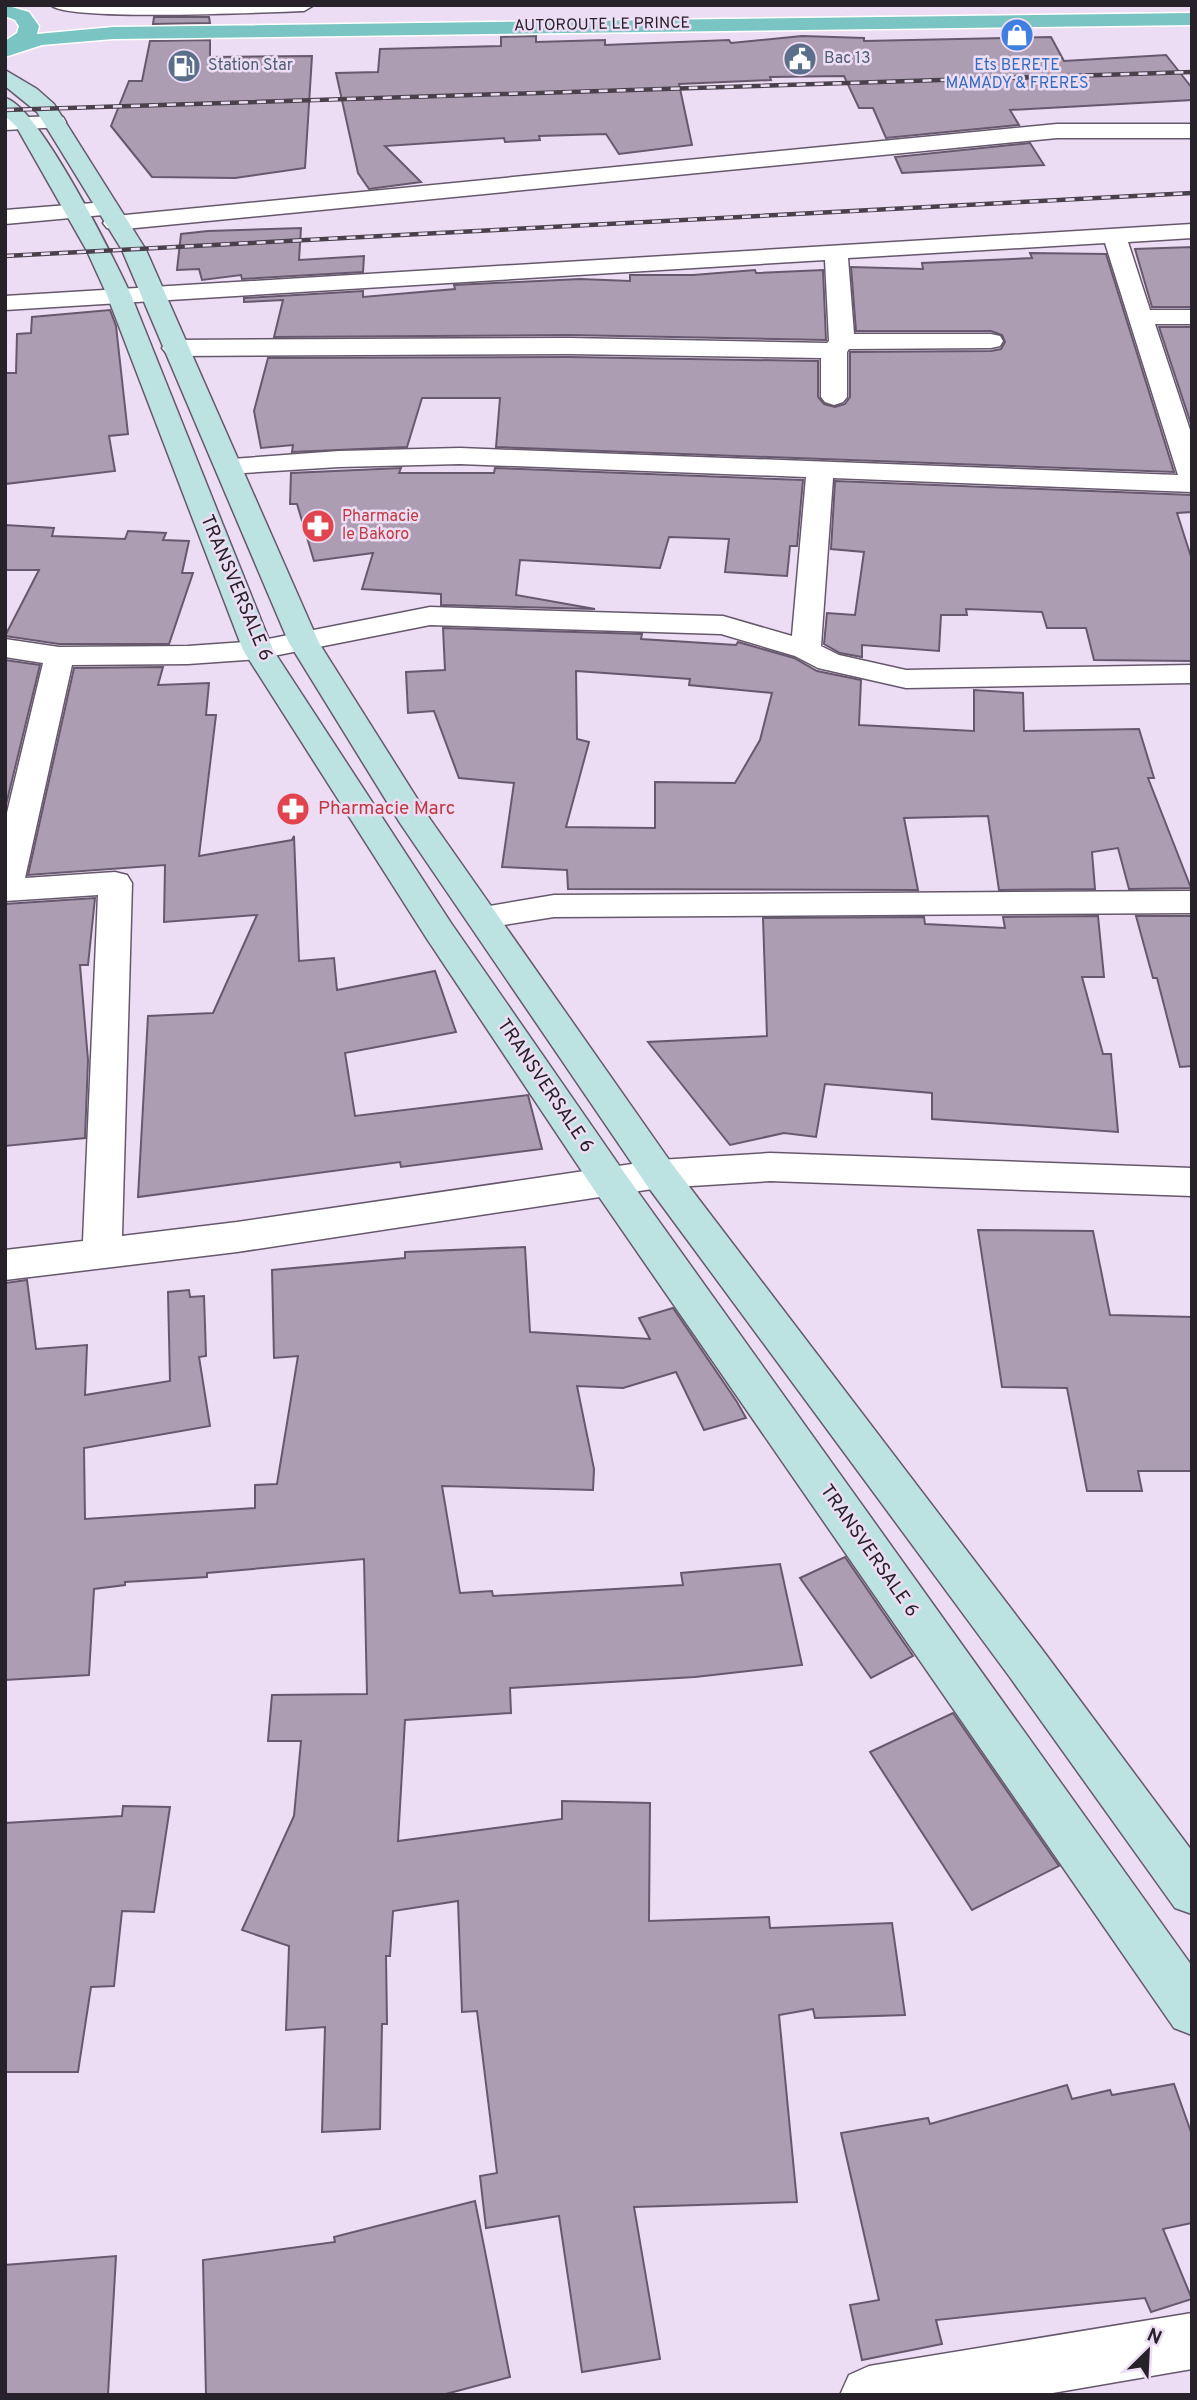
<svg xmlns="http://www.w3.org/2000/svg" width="1197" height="2400" font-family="Overpass,sans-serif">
<rect width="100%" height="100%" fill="#edddf4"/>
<g fill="#ad9db3" stroke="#67596d" stroke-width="2" fill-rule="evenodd">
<path d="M154,17h55l1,6 -57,1z"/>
<path d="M536,36v6l69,-2v5l124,-5 2,3 71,-7 62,2v3l187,-4 13,24 102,-6 26,33v12l-182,10 9,15 -133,13 -13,-30h-14l-15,-32 -74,1 1,3 -92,4 13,61 -73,9 -13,-20 -67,2 1,4 -35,2 -1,-4 -119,8 36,36 -52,7 -11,-16 -22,-100 42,-1 2,-23 121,-3v-9z"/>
<path d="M210,40v17l102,-1 -7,112 -70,10 -83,-1 -41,-51 18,-45h13l8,-40z"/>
<path d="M1030,143l14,22 -142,8 -7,-16z"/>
<path d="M301,228l-2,32 65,-4 -1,16 -121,7 -1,-4 -39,5 -3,-11 -22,1 4,-36 27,-3z"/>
<path d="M1192,247v60h-40l-17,-58z"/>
<path d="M1030,253l76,1 68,218 -678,-25 4,-49h-78l-15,49 -115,5 1,-7 -32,3 -7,-37 14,-53 300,-1 250,4v36l6,7 11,3 10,-3 5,-7v-45l141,-1 10,-2 4,-7 -3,-7 -11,-4h-135l-5,-64 72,2 -1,-6 110,-5z"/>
<path d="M755,270l1,3 67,-3 3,70 -258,-5 -294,2 9,-37 -39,2v-4l119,-7v6l92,-8 -1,-4 126,-6 50,2v-6h63z"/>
<path d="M110,310l6,16 12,108 -19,2 6,35 -110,13v-111h11l1,-39 14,-1 1,-16z"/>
<path d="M1159,327h33v100z"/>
<path d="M401,468l-2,5h95l1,-5 308,12 -6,66h-7l-3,30 -62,-4 4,-33 -60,-2 -9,31 -140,-8 -4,35 79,14 -154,-4v-11l-79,-5 11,-36 -59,8 -17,-57h-7l1,-31z"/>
<path d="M835,481l357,14v17l-15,1 15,47v101l-98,-1 -8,-32h-39l-5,-16 -76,-3 1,6h-26l-2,36 -77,-6v12l-22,-4 -16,-9 3,-31 28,2 9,-63 -33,-3z"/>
<path d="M5,525l49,3 -2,8 73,3 3,-8 38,2 -3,7 26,1 -7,32h11l-24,71h-110l-54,-8 34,-66h-34z"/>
<path d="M443,628l199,6 -1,5 95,6 2,-3 56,16 23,13 44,9 -2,45 115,6v-41l49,3 1,38 115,-2 15,49h-6l43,110 -62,1 -11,-41 -26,4 3,37 -96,1 -11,-74 -84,2 14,72 -350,-1 -1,-19 -65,-3 12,-84 -55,-5 -25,-67 -26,2 -2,-41 39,-2zM576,671l114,8 -1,6 83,8 -12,47 -25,43 -80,-1v46l-89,-1 23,-85 -12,-3z"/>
<path d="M5,660l35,5 -35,144z"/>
<path d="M163,667l-5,18 51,-2 -3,32h10l-17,141 93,-16 2,-4 5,125 35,-3 3,32 98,-19 21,61 -111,21 10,63 173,-21 14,54 -141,18 -1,-5 -262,35 10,-181 65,-3 44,-98 -93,7 1,-57 -137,10 46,-207z"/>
<path d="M95,898l-7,67h-8l8,95 -3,78 -80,8v-242z"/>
<path d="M1098,916l6,61h-22l21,77h8l7,78 -186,-13v-26l-107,-9 -9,53 -32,-4 -54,12 -82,-103 119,-6 -4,-118 161,-1 1,7 80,4 -2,-11z"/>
<path d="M1136,916h56v150l-12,1 -23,-89h-4z"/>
<path d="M978,1230l115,1 17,84 82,2v154h-54l4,20h-55l-20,-103 -65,-1z"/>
<path d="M525,1247l5,85 120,7 -11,-21 34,-10 64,94 9,16 -42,12 -28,-58 -53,16 -46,-2 17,83 -1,21 -151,-4 18,107 32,-2 1,5 190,-11 -2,-12 99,-9 22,101 -107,12 -185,11 1,25 -106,7 -7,121 164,-22v-18l88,2 -1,118 120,-4 1,11 122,-5 13,92 -90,3 -2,-9 -34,6 18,187 -163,5 26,152 -78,13 -23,-156 -73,12 -6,-52 17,-3 -20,-162 -15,1 -4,-111 -65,10 -3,45h-4l1,68h-5l-2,105 -58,3 3,-105 -39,3 3,-84 -47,-16 52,-114 7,-75h-33l4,-46 95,-1 -3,-135 -157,14v4l-82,5v3l-31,4 -5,86 -84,5v-397l22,-3 9,69 51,-4 -2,50 85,-14 -2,-89 21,-2 1,7 14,-1 2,60 -7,1 11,69 -126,22 1,71 170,-11v-23l22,-1 21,-128 -24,2 -2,-88 133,-12v-6z"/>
<path d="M845,1557l68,99 -42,22 -71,-100z"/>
<path d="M953,1713l106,153 -87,44 -102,-158z"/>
<path d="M123,1806l47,1 -16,105 -32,-1 -8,75 -23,1 -13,85h-73v-249l117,-7z"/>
<path d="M1174,2084l18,51v88l-29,6 29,70 -41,13 -6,-14 -209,22 6,24 -80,16 -12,-55 29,-5 -38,-167 87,-15 2,6 137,-39 5,14 38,-9 2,5z"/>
<path d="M475,2201l35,176 -68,18h-236l-3,-135 132,-18 -1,-5z"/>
<path d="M116,2256l-8,139h-103v-130z"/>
</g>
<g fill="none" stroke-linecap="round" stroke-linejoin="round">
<defs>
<g id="minor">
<path d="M51,5h263l-10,6c-34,1 -239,11 -253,-6z"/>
<path d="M55,116l8,1 3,5 -3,5 -58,3v-12z"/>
<path d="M1057,124h135v14h-135l-942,92 -8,-2 -4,-5 4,-5 8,-2z"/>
<path d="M106,202l8,2 3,5 -3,5 -109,10v-14z"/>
<path d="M1192,224v14l-64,4 22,68h42v14h-37l37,112v56l-359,-14 -12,168 18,9 67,15 286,-5v18l-286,5 -88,-20 -23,-12 -74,-22 -291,-9 -172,34 -70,5 -116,1 -47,213 90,-6 12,3 5,8 -10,353 115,-14 422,-62 111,-7 422,15v28l-422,-15 -111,7 -422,64 -232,28v-30l78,-9 15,-346 -93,6v-80l38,-158 -38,-6v-18l54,8 129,-1 70,-5 172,-34 293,9 69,20 14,-159 -346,-13 -121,3 -111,7 -10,-2 -3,-6 3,-6 121,-9 121,-3 718,27 -73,-232 -257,15 6,76h137l9,2 3,5 -3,5 -9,2 -142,1 -2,3v45l-4,5 -9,3 -9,-3 -4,-5v-39l-253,-4 -393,2 -9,-3 -4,-5 4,-5 9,-3 393,-2 259,5 2,-2 -4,-81 -820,50v-14z"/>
<path d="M1192,891v22l-638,4 -70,11 -12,-3 -5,-8 5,-8 82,-14z"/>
<path d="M1192,2313v56l-151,26h-201l9,-20 20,-9z"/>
</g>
<g id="secondary">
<path d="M5,70l32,19 17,15 92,146 173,393 111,176 242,345 369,484 151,203v63l-17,-6 -166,-232 -363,-492 -246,-361 -111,-180 -167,-393 -85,-138 -32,-26z"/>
<path d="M5,98c34,8 109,161 126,197l142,355 178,273 172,248 569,795v69l-18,-7 -579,-837 -168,-252 -184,-289 -136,-355 -20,-44 -71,-125 -11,-10z"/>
</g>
<path id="primary" d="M5,5l24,7 10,14 -2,8 76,-7 1079,-14v12l-1079,14 -71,6 -37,12v-16l12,-8 2,-7 -4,-6 -10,-4z"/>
</defs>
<use href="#minor" stroke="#66586c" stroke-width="3"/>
<use href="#secondary" stroke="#66586c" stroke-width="3"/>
<use href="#primary" stroke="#fff" stroke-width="3"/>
<use href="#minor" fill="#fff" fill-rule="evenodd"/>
<use href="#secondary" fill="#bce2e2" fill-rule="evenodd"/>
<use href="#primary" fill="#7ac5c4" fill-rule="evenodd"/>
<defs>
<g id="rail">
<path d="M5,110l1187,-38"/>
<path d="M5,256l1187,-63"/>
</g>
</defs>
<use href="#rail" stroke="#48404b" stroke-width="4.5"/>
<use href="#rail" stroke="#edddf4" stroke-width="2.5" stroke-dasharray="9" stroke-linecap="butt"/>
</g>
<defs>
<symbol id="shop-disc" viewBox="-11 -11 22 22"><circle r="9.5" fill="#3f7fe0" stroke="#edddf4"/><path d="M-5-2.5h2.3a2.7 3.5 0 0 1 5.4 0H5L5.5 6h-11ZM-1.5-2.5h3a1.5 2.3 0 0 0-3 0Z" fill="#fff"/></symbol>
<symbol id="civic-disc" viewBox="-11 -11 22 22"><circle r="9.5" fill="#5c6f8a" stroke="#edddf4"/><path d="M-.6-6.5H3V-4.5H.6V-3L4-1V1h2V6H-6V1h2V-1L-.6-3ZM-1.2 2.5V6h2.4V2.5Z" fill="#fff"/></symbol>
<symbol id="fuel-disc" viewBox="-11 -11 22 22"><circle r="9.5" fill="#5c6f8a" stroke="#edddf4"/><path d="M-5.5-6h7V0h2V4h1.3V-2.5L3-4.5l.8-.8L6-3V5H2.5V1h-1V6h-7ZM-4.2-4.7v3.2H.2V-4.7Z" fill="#fff"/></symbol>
<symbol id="pharmacy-disc" viewBox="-11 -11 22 22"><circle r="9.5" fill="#e0444e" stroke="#edddf4"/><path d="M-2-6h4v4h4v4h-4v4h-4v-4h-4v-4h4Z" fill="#fff"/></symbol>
</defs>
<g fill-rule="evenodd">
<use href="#shop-disc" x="998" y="16" width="38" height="38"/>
<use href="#civic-disc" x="781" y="40" width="38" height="38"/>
<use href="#fuel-disc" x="165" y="47" width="38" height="38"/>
<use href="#pharmacy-disc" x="299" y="507" width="38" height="38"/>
<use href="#pharmacy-disc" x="274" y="790" width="38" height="38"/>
</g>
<g text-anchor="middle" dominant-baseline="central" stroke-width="5" stroke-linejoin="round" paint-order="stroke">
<g font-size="16" fill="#272129" stroke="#edddf4">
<text transform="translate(602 25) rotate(-1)">AUTOROUTE LE PRINCE</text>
</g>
<g font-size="16" fill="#4e5e75" stroke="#edddf4" text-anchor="start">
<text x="824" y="59">Bac 13</text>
<text x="208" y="66">Station Star</text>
</g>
<g font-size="16" fill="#366cbe" stroke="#edddf4">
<text x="1017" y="66">Ets BERETE<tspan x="1017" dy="18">MAMADY &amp; FRERES</tspan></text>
</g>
<g font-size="16" fill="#be3a42" stroke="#edddf4" text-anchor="start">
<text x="342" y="517">Pharmacie<tspan x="342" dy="18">le Bakoro</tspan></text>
</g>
<g font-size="19" fill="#272129" stroke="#edddf4">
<text transform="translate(236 588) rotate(67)">TRANSVERSALE 6</text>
<text transform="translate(545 1086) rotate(56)">TRANSVERSALE 6</text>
<text transform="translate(869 1551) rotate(55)">TRANSVERSALE 6</text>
</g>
<g font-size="19" fill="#be3a42" stroke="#edddf4" text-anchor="start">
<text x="318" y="809">Pharmacie Marc</text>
</g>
</g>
<rect width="1197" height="2400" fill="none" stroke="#272129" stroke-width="14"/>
<g transform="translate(1148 2351) rotate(24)" stroke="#edddf4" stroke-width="5" paint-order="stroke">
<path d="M0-5L12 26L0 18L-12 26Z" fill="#272129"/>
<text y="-10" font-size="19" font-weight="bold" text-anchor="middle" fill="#272129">N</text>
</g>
</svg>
